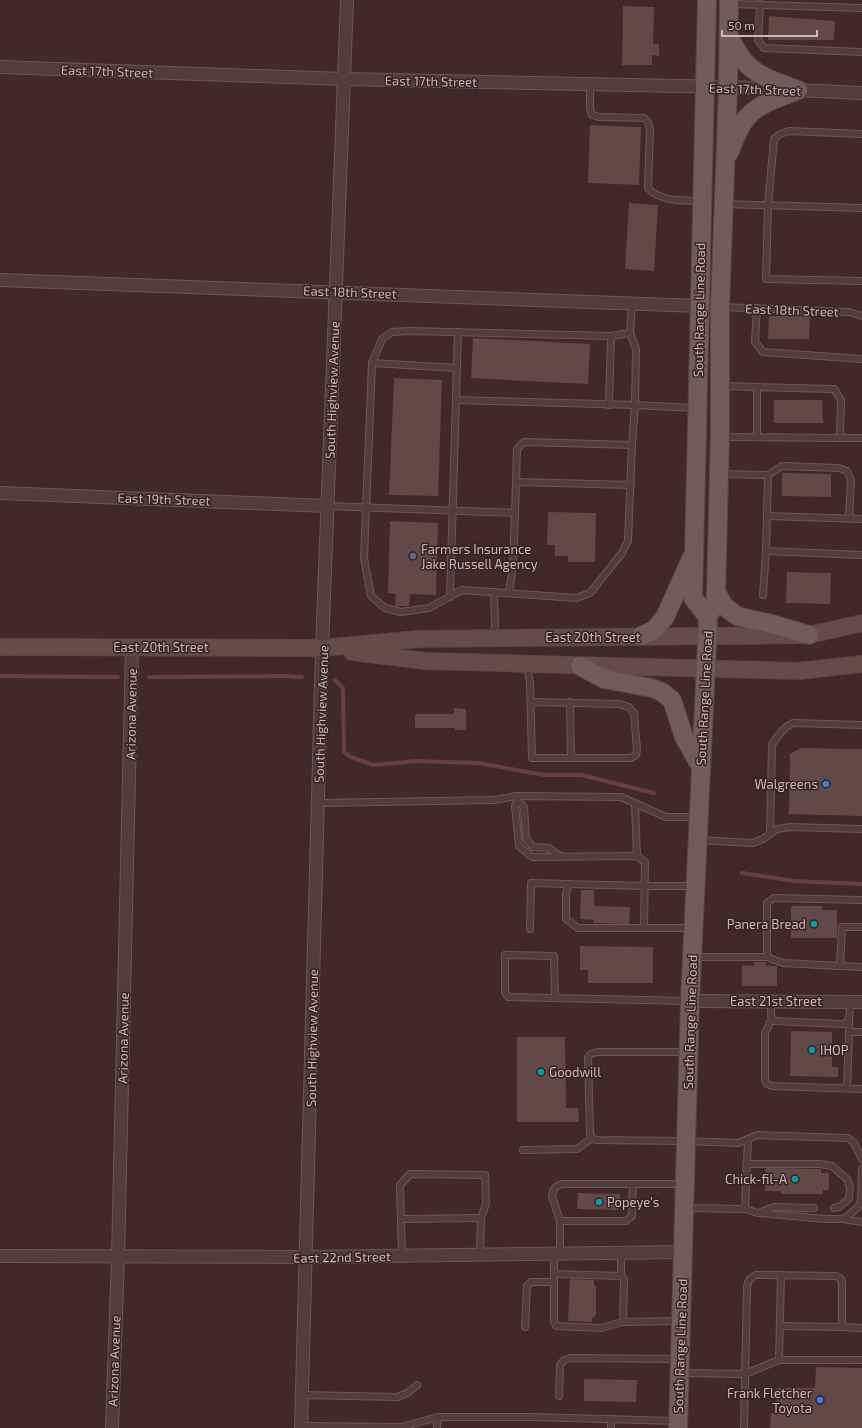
<svg xmlns="http://www.w3.org/2000/svg" width="862" height="1428" font-family="'Exo 2',sans-serif">
<rect width="100%" height="100%" fill="#41282a"/>
<g fill="none" stroke-linecap="round" stroke-linejoin="round">
<g stroke="#694042" stroke-width="4">
<path d="M0,676l118,1"/>
<path d="M149,677l136,-1 17,1"/>
<path d="M335,680l8,8 1,64 7,5 22,8 44,-4 61,2 66,12h38l72,18"/>
<path d="M742,873l52,8 68,3"/>
</g>
</g>
<g fill="#63484a">
<path d="M623,6l31,1 -1,37h6v12l-7,-1v10h-30z"/>
<path d="M769,16l66,5 -1,19h-66z"/>
<path d="M590,125l51,2 -2,58 -51,-2z"/>
<path d="M629,203l29,2 -4,66 -29,-2z"/>
<path d="M769,316h41l-1,23h-41z"/>
<path d="M473,338l117,6 -2,40 -117,-6z"/>
<path d="M394,378l48,2 -4,116 -49,-1z"/>
<path d="M774,400h48l1,23h-49z"/>
<path d="M782,473l49,1v23l-49,-1z"/>
<path d="M548,512l48,1 -1,49h-27v-6h-13v-11h-8z"/>
<path d="M390,521l48,2 -2,72 -26,-1 -1,12h-14l1,-12 -8,-1z"/>
<path d="M787,572l44,1 -1,31 -44,-1z"/>
<path d="M454,708l12,1v21h-11v-2h-40v-14h39z"/>
<path d="M801,748l61,1v67l-73,-2 1,-60z"/>
<path d="M581,890h13v16l36,1 -1,17 -35,-1v-3l-14,-1z"/>
<path d="M791,906h31v4h15v28h-46z"/>
<path d="M580,946l73,1v36h-65v-13h-8z"/>
<path d="M754,962h12v4h11v20h-35v-21l12,1z"/>
<path d="M791,1031l41,1v35h6v10l-48,-1z"/>
<path d="M517,1037h48l1,71h12l1,14h-62z"/>
<path d="M766,1168l55,1v4h8v17h-6v4h-42v-3h-16v-7h-4v-10h4z"/>
<path d="M578,1193l42,1 -1,16 -42,-1z"/>
<path d="M570,1279l24,1v5l2,2v28l-4,3v4l-24,-1z"/>
<path d="M816,1367l46,1v60h-92l1,-15h6v-25h38z"/>
<path d="M584,1379l53,1 -1,22 -52,-1z"/>
</g>
<g fill="none" stroke-linecap="round" stroke-linejoin="round">
<defs>
<g id="lane">
<path d="M731,4l131,4"/>
<path d="M760,4l-2,36 6,8 98,4"/>
<path d="M590,84v24l2,7 7,2 45,1 4,4 2,8 -2,58c12,14 35,12 52,13"/>
<path d="M862,134l-73,-3 -9,3 -6,5 -6,66 -2,74 96,2"/>
<path d="M725,204l137,4"/>
<path d="M722,307l127,5 13,4"/>
<path d="M757,308l-2,34 8,10 99,7"/>
<path d="M630,333l-19,3 -202,-5 -17,1 -10,7 -10,24 -8,195 7,38 14,12 16,4 28,-4 33,-18 114,8 14,-5 32,-40 6,-12 4,-96"/>
<path d="M372,363l85,5"/>
<path d="M722,386l35,1v50"/>
<path d="M456,400l179,5 1,-56 -6,-16 2,-29"/>
<path d="M609,405l2,-69"/>
<path d="M721,437l119,1 1,-38 -7,-11 -77,-2"/>
<path d="M840,438h22"/>
<path d="M720,474l48,1 -2,76"/>
<path d="M768,475l14,-9 57,2 8,3 4,9 -2,39"/>
<path d="M516,482l115,3"/>
<path d="M327,506l188,7 2,-64 7,-7 108,3 3,-40 60,3"/>
<path d="M767,516l95,3"/>
<path d="M509,593l4,-29 2,-51"/>
<path d="M763,595l3,-44 96,4"/>
<path d="M450,597l8,-265"/>
<path d="M493,637l2,-11 -1,-34"/>
<path d="M527,664l3,19 2,75h39l-1,-56"/>
<path d="M531,702l88,2 10,3 5,6 3,37 -1,5 -5,3h-60"/>
<path d="M517,796v5l-2,5 4,40 13,11 105,-1 8,6 -1,65"/>
<path d="M517,801l7,6 2,32 7,8 16,1 11,8"/>
<path d="M318,803l176,-3 23,-4 104,1 45,20h32"/>
<path d="M635,804l2,52"/>
<path d="M770,834l2,-89c5,-9 12,-18 21,-22l69,2"/>
<path d="M699,840l54,3 10,-4 14,-10 13,-2 72,2"/>
<path d="M862,927h-20l-2,39 22,1"/>
<path d="M691,928h-113l-12,-9v-24l2,-11 77,2h48"/>
<path d="M530,929l1,-46 37,1"/>
<path d="M693,957h74"/>
<path d="M840,966l-57,-3 -16,-6v-54l7,-5 88,2"/>
<path d="M555,998l-1,-42 -49,-1v37l3,5 180,4"/>
<path d="M771,1001v15l4,5 68,3c9,-3 6,-14 7,-22"/>
<path d="M772,1019l-7,14v47l2,4 5,2 90,3"/>
<path d="M849,1019v13h13"/>
<path d="M688,1052h-91l-6,2 -3,3 2,77 2,4 4,2 90,1 52,2 10,-4"/>
<path d="M847,1088l2,-56"/>
<path d="M523,1150l54,-1 15,-11"/>
<path d="M862,1159l-8,-16 -6,-5 -91,-3 -9,4 -3,70 13,4 67,6h18l5,-3 10,-9 3,-6 1,-32"/>
<path d="M746,1164h74l12,2 15,13 3,8 -1,12 -10,8 -5,1"/>
<path d="M686,1208l59,1"/>
<path d="M761,1212l13,-5 40,1"/>
<path d="M401,1219l80,-1"/>
<path d="M843,1219l19,3"/>
<path d="M560,1221h66l6,-5 1,-32"/>
<path d="M621,1253v23l3,3 -1,43"/>
<path d="M554,1254v68l2,4 45,2 22,-6 56,-1"/>
<path d="M560,1254v-33l-8,-25 1,-5 3,-4 5,-3h123"/>
<path d="M402,1256l-2,-71 10,-11 75,1 1,29 -5,14 -1,37"/>
<path d="M554,1274l67,2"/>
<path d="M780,1326l62,1"/>
<path d="M525,1327l2,-41 4,-4h23"/>
<path d="M779,1360l2,-85"/>
<path d="M681,1373l64,1 34,-14h83"/>
<path d="M302,1395l96,2 11,-5 8,-7"/>
<path d="M559,1396l1,-31 4,-5 7,-2 107,1"/>
<path d="M302,1426l99,1 37,-10h93l146,4"/>
<path d="M437,1428l1,-11"/>
<path d="M611,1428v-9"/>
<path d="M744,1428l3,-141c1,-7 3,-9 9,-12l80,1 4,2 2,5v44l20,1"/>
</g>
<g id="street">
<path d="M0,67l344,12 384,8 134,6"/>
<path d="M0,280l699,26"/>
<path d="M0,493l327,13"/>
<path d="M690,1001l172,1"/>
<path d="M0,1256l306,1 377,-5"/>
<path d="M112,1428l6,-171 14,-610"/>
<path d="M301,1428l21,-780 25,-648"/>
</g>
<g id="secondary">
<path d="M0,647l322,1 96,-9 391,-4 53,-12"/>
<path d="M352,652l73,9 108,3 266,7 63,-7"/>
</g>
<g id="primary">
<path d="M729,37c5,8 9,17 15,24 13,16 36,22 54,29"/>
<path d="M729,153c5,-12 10,-28 20,-38 13,-13 33,-18 49,-25"/>
<path d="M716,592l8,14 13,10 39,9 33,10"/>
<path d="M707,616l8,-10 1,-14 4,-155v-130l8,-220 1,-87"/>
<path d="M641,636l13,-6 11,-13 26,-58"/>
<path d="M580,666l24,13 48,9 10,4 10,8 12,37 17,30"/>
<path d="M678,1428l12,-427 18,-378 -1,-7 -14,-18 14,-598"/>
</g>
</defs>
<use href="#lane" stroke="#6b5859" stroke-width="8"/>
<use href="#street" stroke="#6b5859" stroke-width="14"/>
<use href="#secondary" stroke="#5a4647" stroke-width="18"/>
<use href="#primary" stroke="#5a4647" stroke-width="20"/>
<use href="#lane" stroke="#513d3e" stroke-width="6"/>
<use href="#street" stroke="#513d3e" stroke-width="12"/>
<use href="#secondary" stroke="#644b4c" stroke-width="16"/>
<use href="#primary" stroke="#715b5c" stroke-width="18"/>
</g>
<circle fill="#5c6f8a" stroke="#362123" stroke-width="1.5" cx="413" cy="556" r="4"/>
<g fill="#3f7fe0" stroke="#362123" stroke-width="1.5">
<circle cx="826" cy="784" r="4"/>
<circle cx="820" cy="1400" r="4"/>
</g>
<g fill="#0f9aa8" stroke="#362123" stroke-width="1.5">
<circle cx="814" cy="924" r="4"/>
<circle cx="812" cy="1050" r="4"/>
<circle cx="541" cy="1072" r="4"/>
<circle cx="795" cy="1179" r="4"/>
<circle cx="599" cy="1202" r="4"/>
</g>
<g text-anchor="middle" dominant-baseline="central" stroke-width="3" stroke-linejoin="round" paint-order="stroke">
<g font-size="13" fill="#cbbaba" stroke="#362123">
<text transform="translate(107 71) rotate(2)">East 17th Street</text>
<text transform="translate(431 81) rotate(1)">East 17th Street</text>
<text transform="translate(755 89) rotate(2)">East 17th Street</text>
<text transform="translate(350 292) rotate(2)">East 18th Street</text>
<text transform="translate(699 310) rotate(-89)">South Range Line Road</text>
<text transform="translate(792 310) rotate(2)">East 18th Street</text>
<text transform="translate(332 390) rotate(-88)">South Highview Avenue</text>
<text transform="translate(164 499) rotate(2)">East 19th Street</text>
<text x="593" y="637">East 20th Street</text>
<text x="161" y="647">East 20th Street</text>
<text transform="translate(704 698) rotate(-87)">South Range Line Road</text>
<text transform="translate(131 714) rotate(-89)">Arizona Avenue</text>
<text transform="translate(321 714) rotate(-88)">South Highview Avenue</text>
<text x="776" y="1001">East 21st Street</text>
<text transform="translate(690 1022) rotate(-88)">South Range Line Road</text>
<text transform="translate(123 1038) rotate(-89)">Arizona Avenue</text>
<text transform="translate(312 1038) rotate(-89)">South Highview Avenue</text>
<text transform="translate(342 1257) rotate(-1)">East 22nd Street</text>
<text transform="translate(680 1346) rotate(-88)">South Range Line Road</text>
<text transform="translate(114 1361) rotate(-88)">Arizona Avenue</text>
</g>
<g font-size="13" fill="#cbbaba" stroke="#362123" text-anchor="start">
<text x="421" y="549">Farmers Insurance<tspan x="421" dy="15">Jake Russell Agency</tspan></text>
<text x="818" y="784" text-anchor="end">Walgreens</text>
<text x="806" y="924" text-anchor="end">Panera Bread</text>
<text x="820" y="1050">IHOP</text>
<text x="549" y="1072">Goodwill</text>
<text x="787" y="1179" text-anchor="end">Chick-fil-A</text>
<text x="607" y="1202">Popeye's</text>
<text x="812" y="1393" text-anchor="end">Frank Fletcher<tspan x="812" dy="15">Toyota</tspan></text>
</g>
</g>
<path d="M722 30v6h95v-6" fill="none" stroke="#cbbaba" stroke-width="2"/>
<text x="728" y="30" font-size="12" fill="#cbbaba" stroke="#362123" stroke-width="3" paint-order="stroke">50 m</text>
</svg>
